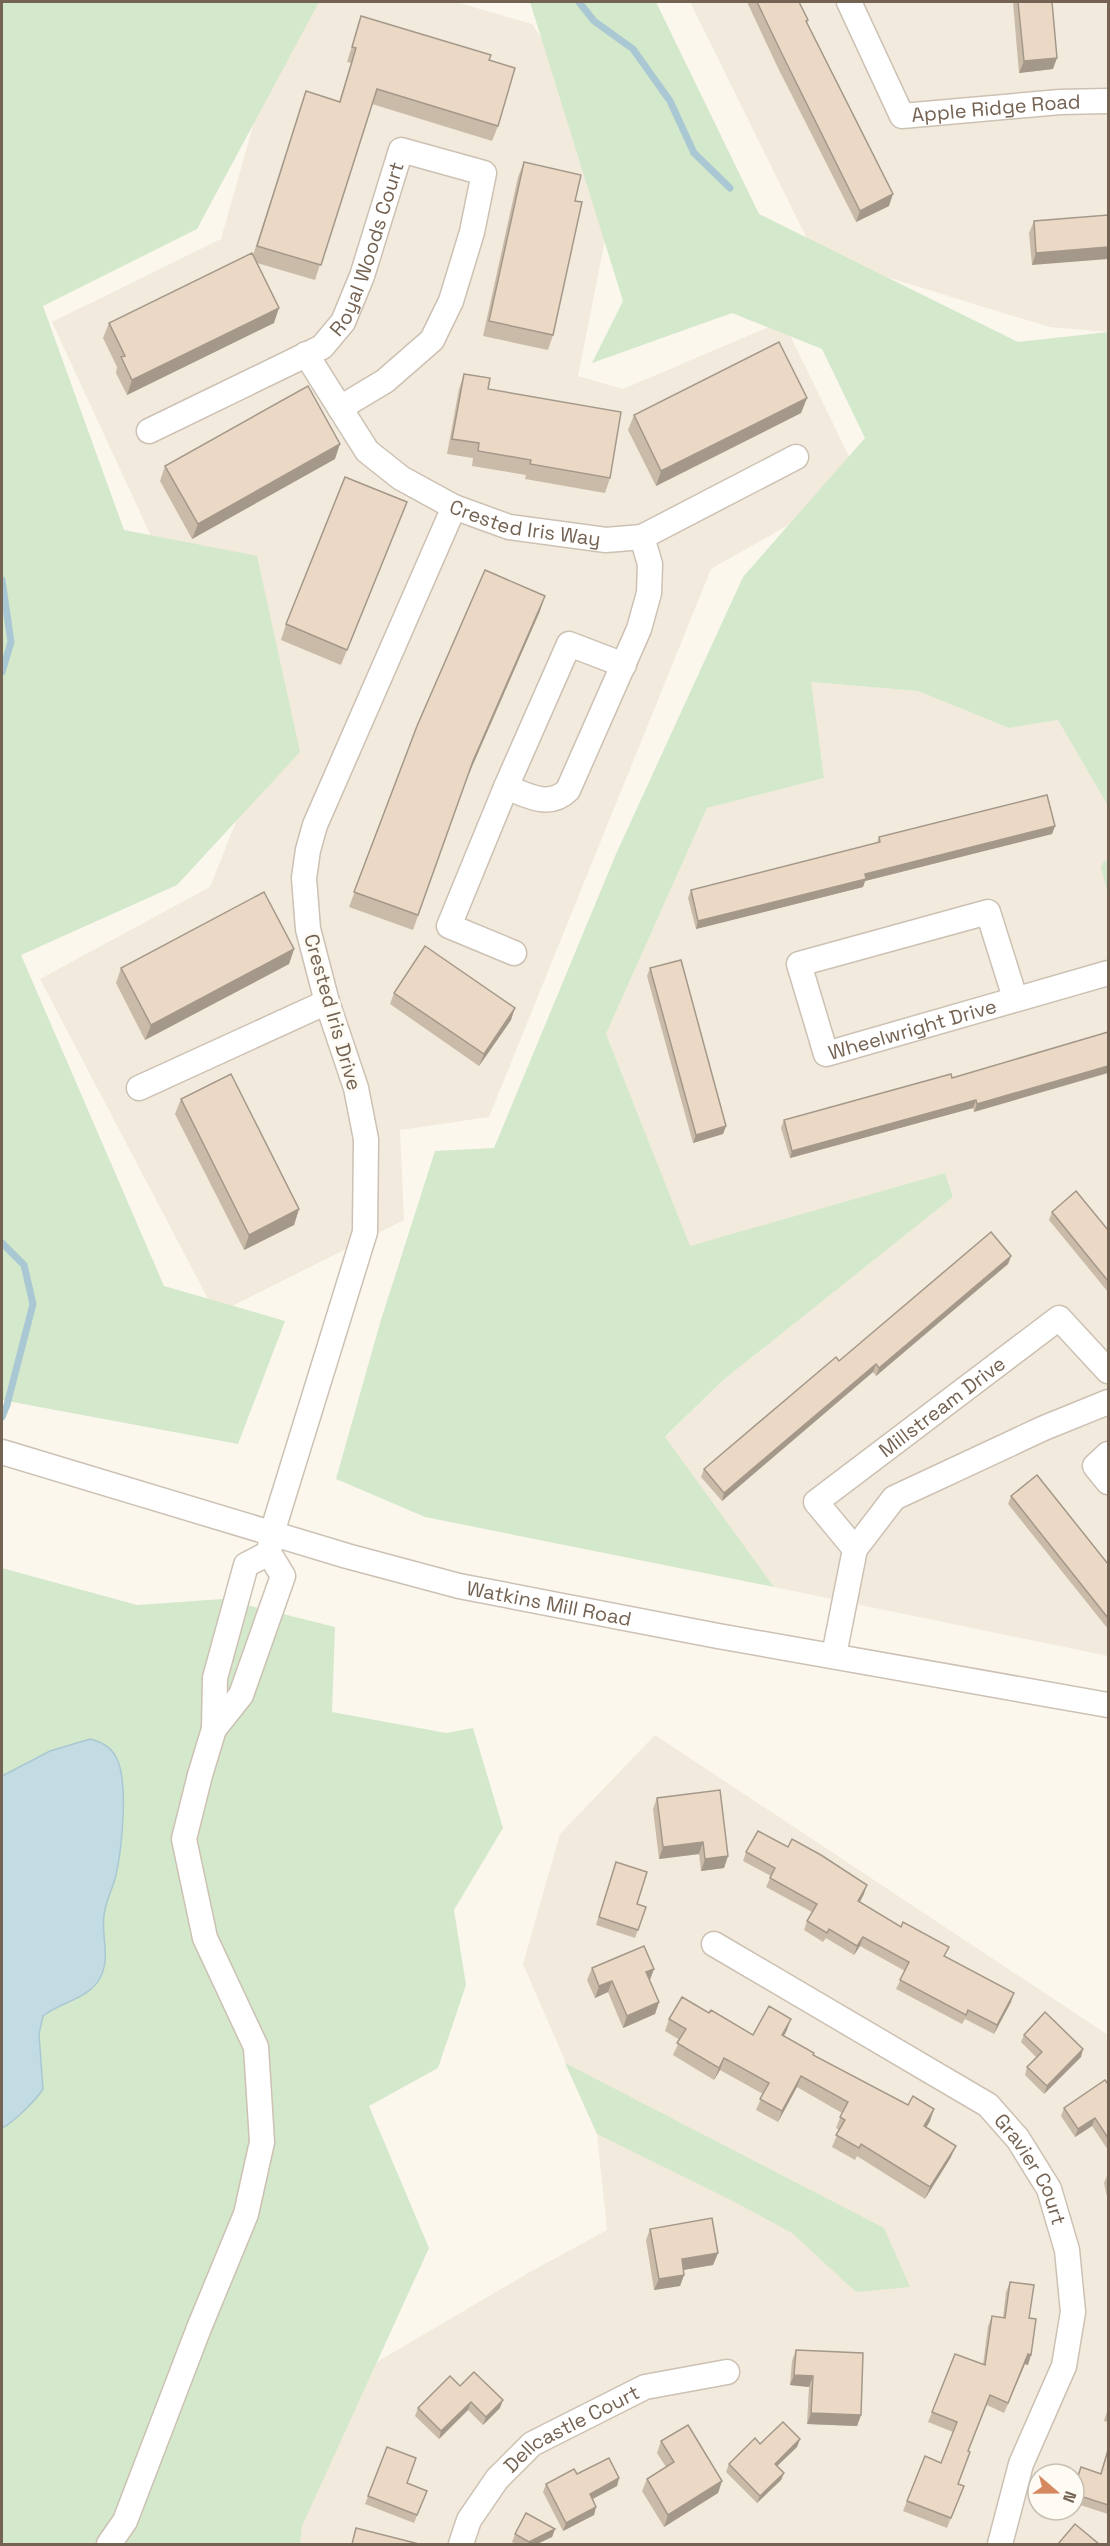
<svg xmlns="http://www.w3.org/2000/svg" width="1110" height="2546" font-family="'Space Grotesk',sans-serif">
<rect width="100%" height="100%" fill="#fbf7ed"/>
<g fill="#f2eadc" fill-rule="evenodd">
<path d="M288,2h168l76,22 89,135 -43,217 45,13 160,-68 79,162 -151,86 -222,548 -89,13 4,90 -188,94 -176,-335 170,-92 67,-168 -115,-159 -110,-238 169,-83z"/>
<path d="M690,2h418v330l-59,-5 -234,-72z"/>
<path d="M810,682l108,9 91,37 49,-8 50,86v850l-334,-69 -109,-149 57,-57 231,-184 -8,-24 -255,74 -84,-213 101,-226 117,-30z"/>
<path d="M655,1735l453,300v509h-808l1,-18 76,-164 153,-90 77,-42 -10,-96 -74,-170 37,-130zM1038,2474h36v36h-36z"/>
</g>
<g fill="#d4e8cc">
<path d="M2,2h317l-122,227 -154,77 81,224 133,26 43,196 -123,133 -156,70 143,331 121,35 -47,123 -236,-44z"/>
<path d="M530,2h126l103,212 259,128 90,-10v474l-50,-86 -49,8 -91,-37 -107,-9 13,96 -117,30 -101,226 84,212 255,-73 8,24 -231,184 -57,56 109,150 -349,-70 -89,-38 44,-156 55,-172 59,-3 122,-294 127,-277 122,-139 -43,-89 -90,-36 -140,50 31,-62z"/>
<path d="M1108,860v34l-7,-27 3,-6z"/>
<path d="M2,1568l135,37 86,-6 112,28 -3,85 114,21 27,-5 30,100 -49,82 12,75 -28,83 -69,38 60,142 -127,278 -2,18h-298z"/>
<path d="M565,2063l319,165 26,59 -54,5 -64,-59 -61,-33 -134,-66z"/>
</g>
<path fill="#c3dbe3" stroke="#aac8d3" stroke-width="1.5" d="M90,1739c11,3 20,7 26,18 13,23 6,91 0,118 -3,13 -10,25 -12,40 -3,21 7,43 -4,63 -11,21 -40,24 -57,38l-4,18 4,55c-7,11 -30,34 -41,39v-352l48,-25z"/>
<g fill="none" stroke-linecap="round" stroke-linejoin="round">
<g stroke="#aac8d3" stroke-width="7">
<path d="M579,2l15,19 39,28 37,52 24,52 36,35"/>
<path d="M2,580l9,62 -9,30"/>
<path d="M2,1243l22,22 9,39 -26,101 -5,12"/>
</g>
<defs>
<g id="minor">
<path id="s1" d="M849,2l53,114 158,-14 48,-1"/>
<path id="s2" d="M306,354l61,97 34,27 53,29 55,20 97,13 36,-3 154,-80"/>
<path id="s3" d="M149,431l173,-84 21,-25 19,-46 39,-126 83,23 -12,59 -21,69 -19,39 -47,41 -45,27"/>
<path d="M506,787c21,8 43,22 62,3l71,-161 10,-36 1,-29 -8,-27"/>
<path d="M514,953l-65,-27 57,-139 63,-143 55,21"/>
<path id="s4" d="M1015,998l-27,-86 -189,52 27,90 282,-81"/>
<path d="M139,1088l188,-86"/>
<path id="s5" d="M2,1452l345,104 112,30 259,50 390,69"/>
<path d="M1108,1454l-13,12 13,16"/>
<path id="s6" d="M855,1549l-39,-47 243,-184 49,53"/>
<path d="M269,1553l-23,12 -31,113 -1,51 27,-34 42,-119 -14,-23 3,-20 93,-301 1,-93 -10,-51 -29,-86 -19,-73 -4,-51 4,-28 7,-25 139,-318"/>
<path d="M834,1655l21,-106 39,-51 150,-70 64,-26"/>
<path id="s7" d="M714,1944l274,161 30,34 31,50 18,61 6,62 -9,54 -43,98 -21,80"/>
<path d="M109,2544l16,-23 74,-193 47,-114 16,-72 -6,-95 -51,-109 -21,-99 16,-64 14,-46"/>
<path id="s8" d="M461,2544l8,-24 28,-41 35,-35 113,-57 82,-15"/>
</g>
</defs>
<use href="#minor" stroke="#ccc1b3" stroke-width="27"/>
<use href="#minor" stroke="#fff" stroke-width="24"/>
</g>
<g fill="#cabba9">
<path d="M747,2h52l9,18 -1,3 82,183 -33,16 -78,-154z"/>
<path d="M1013,2h39l1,67 -34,4z"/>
<path d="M361,16l128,44 9,66 -6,15 -120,-37 -57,176 -58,-17 17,60 -147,72 -11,-22 1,-6 -14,-29 6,-15 144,-68 53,-164 33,11 12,-39 -4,-1z"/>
<path d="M524,162l51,39 -22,134 -5,15 -65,-14 35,-159z"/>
<path d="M1108,215l-76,50 -3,-32 5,-12z"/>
<path d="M464,374l24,15 122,89 -5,15 -80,-14 1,-4 -54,-9 1,-8 -26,-4 12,-65z"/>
<path d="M807,398l-6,15 -145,73 -28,-56 6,-15z"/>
<path d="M335,459l-143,80 -32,-58 5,-15z"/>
<path d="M407,502l-66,163 -60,-25 5,-16z"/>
<path d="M540,611l-72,163 -55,156 -64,-23 68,-181z"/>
<path d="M1055,826l-3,8 -187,47 -2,6 -167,42 -8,-31 3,-8 186,-47 2,-6z"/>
<path d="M294,949l-5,15 -144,76 -29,-57 5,-15z"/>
<path d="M650,968l76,158 -3,8 -30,9 -46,-167z"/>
<path d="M394,993l117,27 -32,46 -89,-62z"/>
<path d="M1108,1032l-134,80 -1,-4 -183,50 -9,-30 3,-8 168,-42z"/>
<path d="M181,1099l118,110 -5,16 -50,25 -69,-136z"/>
<path d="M1052,1212l56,18v62l-59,-72z"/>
<path d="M1011,1256l-3,8 -132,112 -3,-4 -151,129 -21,-24 3,-8 135,-108z"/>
<path d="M1011,1496l97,68v65l-100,-125z"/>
<path d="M657,1798l71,58 -4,12 -23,3 -2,-17 -40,5 -6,-50z"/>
<path d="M746,1852l118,42 -4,8 85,55 66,45 -17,32 -29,-15 -3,5 -66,-35 9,-18 -45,-25 -6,9 -28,-17 -3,4 -19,-12 3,-9 5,-9 -46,-25 5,-11 -28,-15z"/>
<path d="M616,1862l21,42 9,3 -11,31 -39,-13z"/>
<path d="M592,1968l58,12 9,22 -4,12 -32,14 -15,-36 -13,6 -8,-18z"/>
<path d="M709,2013l44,22 38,-16 -8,17 31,19 116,66 -4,7 25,29 -26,42 -68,-43 -2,4 -23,-13 7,-17 -3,-2 6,-15 -45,-26 -19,35 -22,-12 7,-16 -43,-24 -6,10 -41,-25 7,-15 -15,-9 4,-12z"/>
<path d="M1024,2035l57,22 -37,37 -19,-19 2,-8 10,-9 -16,-16z"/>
<path d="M1108,2084v66l-16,-24 -17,11 -14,-21 3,-8z"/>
<path d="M1107,2176l1,6v19l-4,-18z"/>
<path d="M650,2229l68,24 -5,12 -30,5 1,5 -4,11 -26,4 -8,-50z"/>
<path d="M1010,2282l19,36 -1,47 -3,-1 -21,49 -17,-8 -19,46 -10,33 6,2 -17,42 -44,-17 22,-55 16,7 12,-31 -25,-10 4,-10 51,-47 5,-39 4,-10 11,2 3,-26z"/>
<path d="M796,2350l65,65 -4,11 -50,-2 2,-37 -19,-2 2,-24z"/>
<path d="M460,2386l40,22 -17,17 -15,-15 -29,29 -24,-23 3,-8z"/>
<path d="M1108,2408v14l-4,-1z"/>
<path d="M800,2439l-3,8 -20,19 7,7 -3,7 -24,23 -31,-31 3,-8z"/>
<path d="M661,2441l61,40 -4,12 -54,34 -22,-36 5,-12 19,-12 -9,-14z"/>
<path d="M387,2447l20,36 20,8 -13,32 -49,-19z"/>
<path d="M1108,2449v65l-34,-11v-16l26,-13z"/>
<path d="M577,2474l42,4 -2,8 -25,13 4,8 -2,8 -31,16 -20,-39 3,-8z"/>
<path d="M555,2529l-3,8 -15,7h-21l-4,-2 3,-8z"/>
</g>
<g fill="#a4988a">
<path d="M1057,58l-4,11 -34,4 5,-12z"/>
<path d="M893,194l-4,12 -33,16 4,-11z"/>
<path d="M1108,247v12l-76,6 4,-12z"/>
<path d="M279,308l-5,15 -147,72 5,-15z"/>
<path d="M807,398l-6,15 -145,73 5,-15z"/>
<path d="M340,444l-5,15 -143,80 6,-15z"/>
<path d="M545,596l-5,15 -72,165 5,-15z"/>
<path d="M1055,826l-3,8 -187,47 -2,6 -167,42 2,-8 167,-47z"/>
<path d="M294,949l-5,15 -144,76 6,-15z"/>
<path d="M515,1008l-4,12 -32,46 5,-12z"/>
<path d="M1108,1066v7l-134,39 3,-8z"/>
<path d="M976,1100l-3,8 -183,50 2,-7z"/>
<path d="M726,1126l-3,8 -30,9 3,-8z"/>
<path d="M299,1209l-5,16 -50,25 5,-15z"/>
<path d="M1011,1256l-3,8 -132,112 3,-8z"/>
<path d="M876,1364l-3,8 -151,129 2,-8z"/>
<path d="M703,1842l-4,12 -40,5 4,-12z"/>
<path d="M728,1856l-4,12 -23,3 4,-12z"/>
<path d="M867,1885l-3,9 -9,16 3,-9z"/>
<path d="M863,1937l-3,9 -6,9 3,-9z"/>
<path d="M654,1969l-4,11 -4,-8z"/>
<path d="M612,1981l-4,11 -13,6 4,-12z"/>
<path d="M1014,1993l-3,9 -17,32 3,-9z"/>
<path d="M659,2002l-4,12 -32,14 4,-12z"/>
<path d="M791,2019l-4,11 -9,17 4,-12z"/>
<path d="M1083,2049l-2,8 -37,37 3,-8z"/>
<path d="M724,2058l-4,12 -6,10 5,-12z"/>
<path d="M801,2076l-4,11 -19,35 4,-11z"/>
<path d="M934,2109l-4,12 -10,17 4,-12z"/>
<path d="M1095,2118l-3,8 -17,11 3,-8z"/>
<path d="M956,2146l-5,11 -26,42 5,-12z"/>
<path d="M718,2253l-5,12 -36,6 5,-12z"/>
<path d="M684,2275l-4,11 -26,4 5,-11z"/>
<path d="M1028,2354l3,1 -3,10 -3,-1 -21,49z"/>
<path d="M794,2375l19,1 -4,11 -19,-2z"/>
<path d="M503,2400l-3,8 -17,17 3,-8z"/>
<path d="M471,2402l-3,8 -29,29 2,-8z"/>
<path d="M811,2413l50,2 -4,11 -50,-2z"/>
<path d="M800,2439l-3,8 -25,24 3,-7z"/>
<path d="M784,2473l-3,7 -24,23 3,-7z"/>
<path d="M619,2478l-2,8 -30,16 3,-8z"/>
<path d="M722,2481l-4,12 -54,34 4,-12z"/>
<path d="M596,2507l-2,8 -31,16 3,-8z"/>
<path d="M555,2529l-3,8 -15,7h-9l1,-2z"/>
</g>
<g fill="#ebd9c5" stroke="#a4988a" stroke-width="1.5">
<path d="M757,2h42l9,18 -2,1 87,173 -33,17 -77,-155z"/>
<path d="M1018,2h34l5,56 -33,3z"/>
<path d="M361,16l130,39 -2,5 26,8 -17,58 -121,-37 -56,176 -64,-19 49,-155 34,11 16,-54 -4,-1z"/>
<path d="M524,162l57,13 -6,26 7,1 -29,133 -64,-14z"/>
<path d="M1108,215v32l-72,6 -2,-32z"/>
<path d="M252,253l27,55 -147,72 -11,-23 4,-1 -16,-33z"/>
<path d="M779,342l28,56 -146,73 -27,-56z"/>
<path d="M464,374l26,4 -2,11 133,23 -11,66 -80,-14 1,-4 -53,-9 1,-8 -27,-4z"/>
<path d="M308,386l32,58 -142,80 -33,-58z"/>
<path d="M345,477l62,25 -60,148 -61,-26z"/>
<path d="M485,570l60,26 -72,165 -55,154 -64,-23 63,-166z"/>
<path d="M1047,795l8,31 -190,48 1,5 -168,42 -7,-31 189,-48 -1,-5z"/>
<path d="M264,892l30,57 -143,76 -30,-57z"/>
<path d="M425,946l90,62 -31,46 -90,-61z"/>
<path d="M681,960l45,166 -30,9 -46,-167z"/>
<path d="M1108,1032v34l-131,38 -1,-4 -184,51 -8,-31 167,-46 1,4z"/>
<path d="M231,1074l68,135 -50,26 -68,-136z"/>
<path d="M1076,1191l32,39v51l-56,-69z"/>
<path d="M991,1232l20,24 -132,112 -3,-4 -152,129 -20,-24 132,-112 3,4z"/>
<path d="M1037,1475l71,89v54l-97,-122z"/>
<path d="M720,1790l8,66 -23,3 -2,-17 -40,5 -6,-49z"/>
<path d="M758,1831l30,16 4,-8 29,16 46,30 -9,16 43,26 2,-5 46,25 -5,9 70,37 -17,32 -29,-15 -2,5 -66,-35 9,-18 -46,-25 -6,9 -28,-17 -2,4 -20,-12 10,-17 -47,-26 5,-10 -29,-16z"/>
<path d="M616,1862l31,10 -10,32 9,3 -8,23 -39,-13z"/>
<path d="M644,1946l10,23 -8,3 13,30 -32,14 -15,-35 -13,5 -7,-18z"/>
<path d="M682,1997l27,16 2,-3 42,25 16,-29 22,13 -9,16 32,18 -1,2 95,50 5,-9 21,13 -10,17 32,20 -26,41 -69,-43 -2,4 -23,-13 9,-15 -5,-3 8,-15 -47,-26 -19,35 -22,-12 9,-16 -45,-25 -5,10 -42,-25 9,-14 -17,-10z"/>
<path d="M1045,2012l38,37 -36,37 -20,-19 15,-15 -18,-17z"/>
<path d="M1105,2080l3,4v54l-13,-20 -17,11 -14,-21z"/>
<path d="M712,2218l6,35 -36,6 2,16 -25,4 -9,-50z"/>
<path d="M1010,2282l24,3 -5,33 7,1 -5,36 -3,-1 -20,49 -18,-8 -22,56 2,1 -12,32 6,2 -13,32 -44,-17 18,-45 16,7 16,-41 -25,-10 23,-58 30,11 7,-49 13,2z"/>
<path d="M796,2350l67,3 -2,62 -50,-2 2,-37 -19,-1z"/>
<path d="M474,2372l29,28 -17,17 -15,-15 -30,29 -23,-23 32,-32 10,10z"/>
<path d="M783,2422l17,17 -25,25 9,9 -24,23 -31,-32 26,-26 5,6z"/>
<path d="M688,2425l34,56 -54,34 -21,-36 27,-17 -13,-21z"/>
<path d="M387,2447l29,11 -9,25 20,8 -10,24 -49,-19z"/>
<path d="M1108,2450v55l-34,-11v-6l7,-21 20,7z"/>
<path d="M609,2458l10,20 -29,16 6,13 -30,16 -20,-39 28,-15 3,5z"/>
<path d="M526,2513l29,16 -26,13 -14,-8z"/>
<path d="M1075,2524l24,20h-41z"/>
<path d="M356,2528l63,16h-67z"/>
</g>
<g text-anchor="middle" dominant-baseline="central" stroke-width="6" stroke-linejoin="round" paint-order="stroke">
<g font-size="20" fill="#746252" stroke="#fdfbf3">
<text stroke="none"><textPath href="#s1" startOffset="220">Apple Ridge Road</textPath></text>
<text stroke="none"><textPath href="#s3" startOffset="302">Royal Woods Court</textPath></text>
<text stroke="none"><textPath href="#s2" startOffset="292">Crested Iris Way</textPath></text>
<text transform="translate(333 1012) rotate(74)">Crested Iris Drive</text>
<text stroke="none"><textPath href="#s4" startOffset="470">Wheelwright Drive</textPath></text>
<text stroke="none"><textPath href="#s6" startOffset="219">Millstream Drive</textPath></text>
<text stroke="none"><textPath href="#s5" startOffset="568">Watkins Mill Road</textPath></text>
<text stroke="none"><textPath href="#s7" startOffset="396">Gravier Court</textPath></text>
<text stroke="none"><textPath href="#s8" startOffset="166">Dellcastle Court</textPath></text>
</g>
</g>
<rect width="1110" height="2546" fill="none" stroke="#746252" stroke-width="6"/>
<g transform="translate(1056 2492) rotate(110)"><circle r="28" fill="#fdfbf3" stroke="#c6beb3" stroke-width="1.5"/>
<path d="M0-4.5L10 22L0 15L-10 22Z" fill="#d68861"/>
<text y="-9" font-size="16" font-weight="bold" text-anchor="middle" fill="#746252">N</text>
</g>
</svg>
